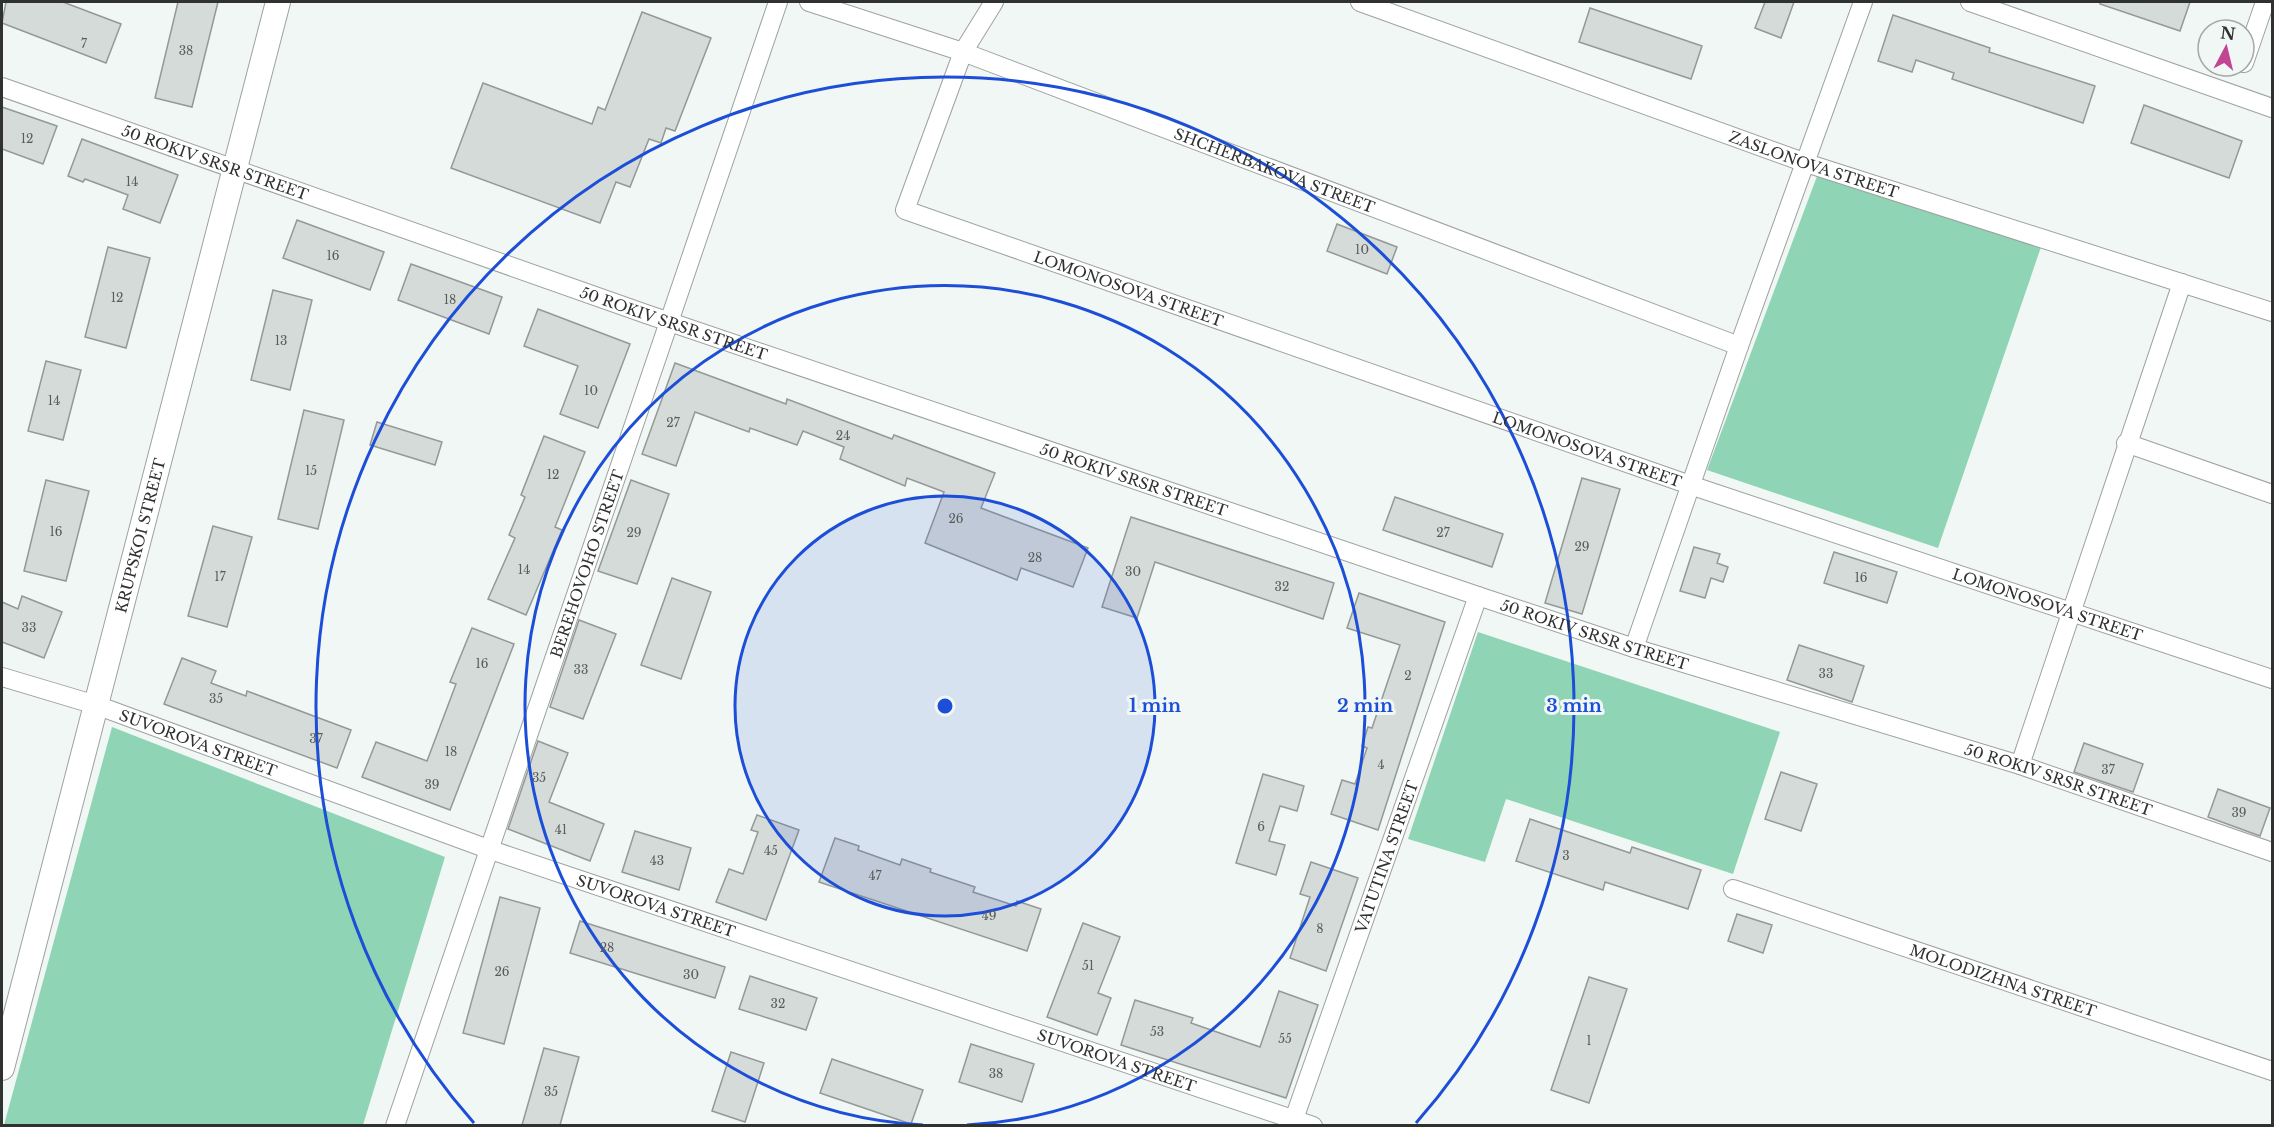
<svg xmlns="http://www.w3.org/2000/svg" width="2274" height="1127" font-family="'Libre Baskerville',serif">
<rect width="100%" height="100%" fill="#f1f7f4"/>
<g fill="#8ed4b5">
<path d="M1819,171l223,73 -104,304 -231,-78z"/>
<path d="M1478,632l302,100 -47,142 -227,-75 -21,63 -77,-23z"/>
<path d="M112,727l333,130 -82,268h-359z"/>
</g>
<g fill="#d5dbd8" stroke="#949997" stroke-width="1.5">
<path d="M6,2h57l58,22 -15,39 -104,-40z"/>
<path d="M178,2h40l-26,105 -37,-9z"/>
<path d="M1765,2h29l-13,36 -26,-10z"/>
<path d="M2100,2h90l-10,29 -80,-27z"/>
<path d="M1590,8l112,38 -11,33 -112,-37z"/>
<path d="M642,12l69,26 -36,93 -9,-3 -5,15 -12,-4 -19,48 -14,-5 -16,41 -149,-55 32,-85 109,41 6,-17 7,3z"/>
<path d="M1893,15l97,33 -1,4 106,34 -12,37 -131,-44 2,-6 -38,-13 -4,12 -34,-11z"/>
<path d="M2144,105l98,36 -13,37 -98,-35z"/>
<path d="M2,107l55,19 -14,38 -41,-15z"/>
<path d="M82,139l96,36 -18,48 -37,-14 5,-14 -43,-16 -2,3 -15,-6z"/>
<path d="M297,220l87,32 -14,38 -87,-32z"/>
<path d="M1337,224l60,23 -10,27 -60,-23z"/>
<path d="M108,247l42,11 -24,90 -41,-11z"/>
<path d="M411,264l91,33 -13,37 -91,-34z"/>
<path d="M273,290l39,10 -22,90 -39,-10z"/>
<path d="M538,309l92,35 -32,84 -38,-14 18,-48 -54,-20z"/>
<path d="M46,361l35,9 -18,70 -35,-9z"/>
<path d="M675,363l111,41 1,-5 105,40 2,-4 101,38 -14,35 107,40 -15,39 -52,-19 -4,12 -92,-37 19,-51 -37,-14 -2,8 -65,-27 4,-12 -41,-16 -6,14 -47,-17 -1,4 -54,-20 -19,54 -34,-12z"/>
<path d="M304,410l40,10 -26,109 -40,-10z"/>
<path d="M377,422l65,20 -7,23 -65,-20z"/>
<path d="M544,436l41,16 -30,75 7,3 -36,85 -38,-16 27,-61 -6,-3 16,-38 -4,-2z"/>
<path d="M1582,478l38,11 -38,125 -37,-11z"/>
<path d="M46,480l43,11 -23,90 -42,-10z"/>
<path d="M631,480l38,14 -32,90 -39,-13z"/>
<path d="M1395,497l108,37 -11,33 -109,-37z"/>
<path d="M1131,517l203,66 -11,36 -168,-57 -18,56 -35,-11z"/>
<path d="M213,526l39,11 -25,90 -39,-11z"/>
<path d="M1694,547l26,7 -3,9 11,4 -5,15 -12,-4 -6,20 -25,-7z"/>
<path d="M1834,552l63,20 -10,31 -63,-20z"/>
<path d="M672,578l39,14 -30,87 -40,-14z"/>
<path d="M1359,593l86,29 -67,208 -47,-16 11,-34 13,4 12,-36 -5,-2 6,-19 4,1 28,-83 -53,-17z"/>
<path d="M22,596l40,16 -18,46 -42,-16v-40l16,7z"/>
<path d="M579,620l37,14 -33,85 -33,-12z"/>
<path d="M472,628l42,16 -64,166 -88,-33 14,-35 51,19 29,-77 -6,-2z"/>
<path d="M1799,645l65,21 -12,36 -65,-22z"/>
<path d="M182,658l34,13 -5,12 35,13 1,-5 104,39 -14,38 -173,-64z"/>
<path d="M538,741l30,12 -19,49 55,22 -14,37 -82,-32z"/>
<path d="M2084,743l59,21 -10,28 -59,-20z"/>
<path d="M1781,772l36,12 -16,47 -36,-12z"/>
<path d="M1263,774l41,12 -7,25 -17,-5 -11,35 16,4 -9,30 -40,-12z"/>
<path d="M2218,789l52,19 -10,28 -52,-19z"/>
<path d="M757,815l42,15 -33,90 -50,-18 13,-33 14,5 15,-42 -7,-2z"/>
<path d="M1530,819l100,34 2,-6 69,23 -13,39 -83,-27 -2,8 -87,-29z"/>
<path d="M635,831l56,17 -12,42 -57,-18z"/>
<path d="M835,838l24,8 -1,4 42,15 2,-6 29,10 -1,3 45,15 -2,5 43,14 1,-5 24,8 -14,42 -208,-69z"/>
<path d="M1311,862l47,16 -32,93 -36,-13 20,-61 -10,-3z"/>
<path d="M500,897l40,11 -36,136 -41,-11z"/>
<path d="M1737,914l35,11 -9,28 -35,-12z"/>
<path d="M580,921l145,46 -10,31 -145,-45z"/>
<path d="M1083,923l37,14 -22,56 13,5 -14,37 -50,-18z"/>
<path d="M750,976l67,22 -11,32 -67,-21z"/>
<path d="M1589,977l38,12 -38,114 -38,-13z"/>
<path d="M1279,991l39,14 -32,93 -165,-53 14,-45 58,18 -2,5 69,24z"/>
<path d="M971,1044l63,20 -12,38 -63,-20z"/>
<path d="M544,1048l35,9 -19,68h-38z"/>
<path d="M731,1052l33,11 -19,59 -33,-11z"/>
<path d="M832,1059l91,31 -12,34 -91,-31z"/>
</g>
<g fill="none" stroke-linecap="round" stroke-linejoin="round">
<defs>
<g id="minor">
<path id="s1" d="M809,2l154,50 776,294"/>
<path id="s2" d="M994,2l-31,50 -58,158 785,275 582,194"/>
<path id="s3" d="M1360,2l446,161 466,149"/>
<path d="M1970,2l302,106"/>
<path d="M2244,63l21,-61"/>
<path id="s4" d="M2,87l644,227 832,282 156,52 386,117 252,87"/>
<path d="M2126,443l146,51"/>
<path d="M1634,648l105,-302 124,-344"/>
<path id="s5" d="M2,677l94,28 392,144 825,277"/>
<path d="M2020,765l162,-482"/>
<path id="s6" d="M1733,889l539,182"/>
<path id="s7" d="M1294,1119l184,-523"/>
<path id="s8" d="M395,1126l383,-1124"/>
</g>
<g id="major">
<path id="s9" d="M2,1068l276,-1066"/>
</g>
</defs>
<use href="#minor" stroke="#9da2a0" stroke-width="20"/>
<use href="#major" stroke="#9da2a0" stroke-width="26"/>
<use href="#minor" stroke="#fff" stroke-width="18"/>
<use href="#major" stroke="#fff" stroke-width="24"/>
</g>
<circle cx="945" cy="706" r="210" fill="#1d4ed8" fill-opacity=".12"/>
<g fill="none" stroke="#1d4ed8" stroke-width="3">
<circle cx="945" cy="706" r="210"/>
<path d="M923 1125A420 420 0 1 1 967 1125"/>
<path d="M474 1123A629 629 0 1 1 1416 1123"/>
</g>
<g text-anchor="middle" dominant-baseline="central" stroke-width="6" stroke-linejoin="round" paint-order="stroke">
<g font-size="12" fill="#595c5b">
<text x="84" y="43">7</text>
<text x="186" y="50">38</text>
<text x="27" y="138">12</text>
<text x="132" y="181">14</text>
<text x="1362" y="249">10</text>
<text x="333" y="255">16</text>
<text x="117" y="297">12</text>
<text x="450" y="299">18</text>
<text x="281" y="340">13</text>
<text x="591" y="390">10</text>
<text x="54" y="400">14</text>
<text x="673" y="422">27</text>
<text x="843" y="435">24</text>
<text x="311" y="470">15</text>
<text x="553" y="474">12</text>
<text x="956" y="518">26</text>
<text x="56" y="531">16</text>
<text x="634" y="532">29</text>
<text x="1443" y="532">27</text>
<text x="1582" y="546">29</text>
<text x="1035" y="557">28</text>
<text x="524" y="569">14</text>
<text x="1133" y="571">30</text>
<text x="220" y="576">17</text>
<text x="1861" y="577">16</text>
<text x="1282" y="586">32</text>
<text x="29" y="627">33</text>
<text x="482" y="663">16</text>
<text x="581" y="669">33</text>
<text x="1826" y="673">33</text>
<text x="1408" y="675">2</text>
<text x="216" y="698">35</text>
<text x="316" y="738">37</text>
<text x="451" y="751">18</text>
<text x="1381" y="764">4</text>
<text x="2108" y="769">37</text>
<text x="539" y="777">35</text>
<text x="432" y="784">39</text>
<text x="2239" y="812">39</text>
<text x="1261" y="826">6</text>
<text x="561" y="829">41</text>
<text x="771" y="850">45</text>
<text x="1566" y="855">3</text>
<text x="657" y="860">43</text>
<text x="875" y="875">47</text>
<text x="989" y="915">49</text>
<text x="1320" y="928">8</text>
<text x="607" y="947">28</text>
<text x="1088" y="965">51</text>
<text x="502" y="971">26</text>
<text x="691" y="974">30</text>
<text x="778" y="1003">32</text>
<text x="1157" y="1031">53</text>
<text x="1285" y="1038">55</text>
<text x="1589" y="1040">1</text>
<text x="996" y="1073">38</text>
<text x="551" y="1091">35</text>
</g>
<g font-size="15" fill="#303231" stroke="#f1f7f4">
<text stroke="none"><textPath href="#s4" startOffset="226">50 ROKIV SRSR STREET</textPath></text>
<text stroke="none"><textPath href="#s3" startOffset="482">ZASLONOVA STREET</textPath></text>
<text stroke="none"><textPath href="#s1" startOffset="495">SHCHERBAKOVA STREET</textPath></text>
<text stroke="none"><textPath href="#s2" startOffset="464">LOMONOSOVA STREET</textPath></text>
<text stroke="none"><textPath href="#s4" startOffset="712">50 ROKIV SRSR STREET</textPath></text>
<text stroke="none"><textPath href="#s2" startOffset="950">LOMONOSOVA STREET</textPath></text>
<text stroke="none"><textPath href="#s4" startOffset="1198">50 ROKIV SRSR STREET</textPath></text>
<text stroke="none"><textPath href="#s9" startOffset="550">KRUPSKOI STREET</textPath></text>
<text stroke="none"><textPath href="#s8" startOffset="594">BEREHOVOHO STREET</textPath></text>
<text stroke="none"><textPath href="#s2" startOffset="1436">LOMONOSOVA STREET</textPath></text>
<text stroke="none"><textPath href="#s4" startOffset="1684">50 ROKIV SRSR STREET</textPath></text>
<text stroke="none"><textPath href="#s5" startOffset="207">SUVOROVA STREET</textPath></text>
<text stroke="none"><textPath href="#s4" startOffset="2170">50 ROKIV SRSR STREET</textPath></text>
<text stroke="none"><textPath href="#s7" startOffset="278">VATUTINA STREET</textPath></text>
<text stroke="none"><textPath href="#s5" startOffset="693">SUVOROVA STREET</textPath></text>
<text stroke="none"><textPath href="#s6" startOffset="285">MOLODIZHNA STREET</textPath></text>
<text stroke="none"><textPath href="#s5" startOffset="1179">SUVOROVA STREET</textPath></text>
</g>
</g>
<circle cx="945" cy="706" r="9" fill="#1d4ed8" stroke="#f1f7f4" stroke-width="3"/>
<g font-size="18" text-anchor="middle" font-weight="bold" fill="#1d4ed8" stroke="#f1f7f4" stroke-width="6" stroke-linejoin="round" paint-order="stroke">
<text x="1155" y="712">1 min</text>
<text x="1365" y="712">2 min</text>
<text x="1574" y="712">3 min</text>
</g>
<rect width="2274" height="1127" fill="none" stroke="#303231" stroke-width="6"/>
<g transform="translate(2226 48) rotate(7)"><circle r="28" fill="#f1f7f4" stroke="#a4a8a6" stroke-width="1.5"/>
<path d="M0-4.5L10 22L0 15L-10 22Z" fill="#c24594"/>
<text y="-9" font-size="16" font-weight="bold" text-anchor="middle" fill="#303231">N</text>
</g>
</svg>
